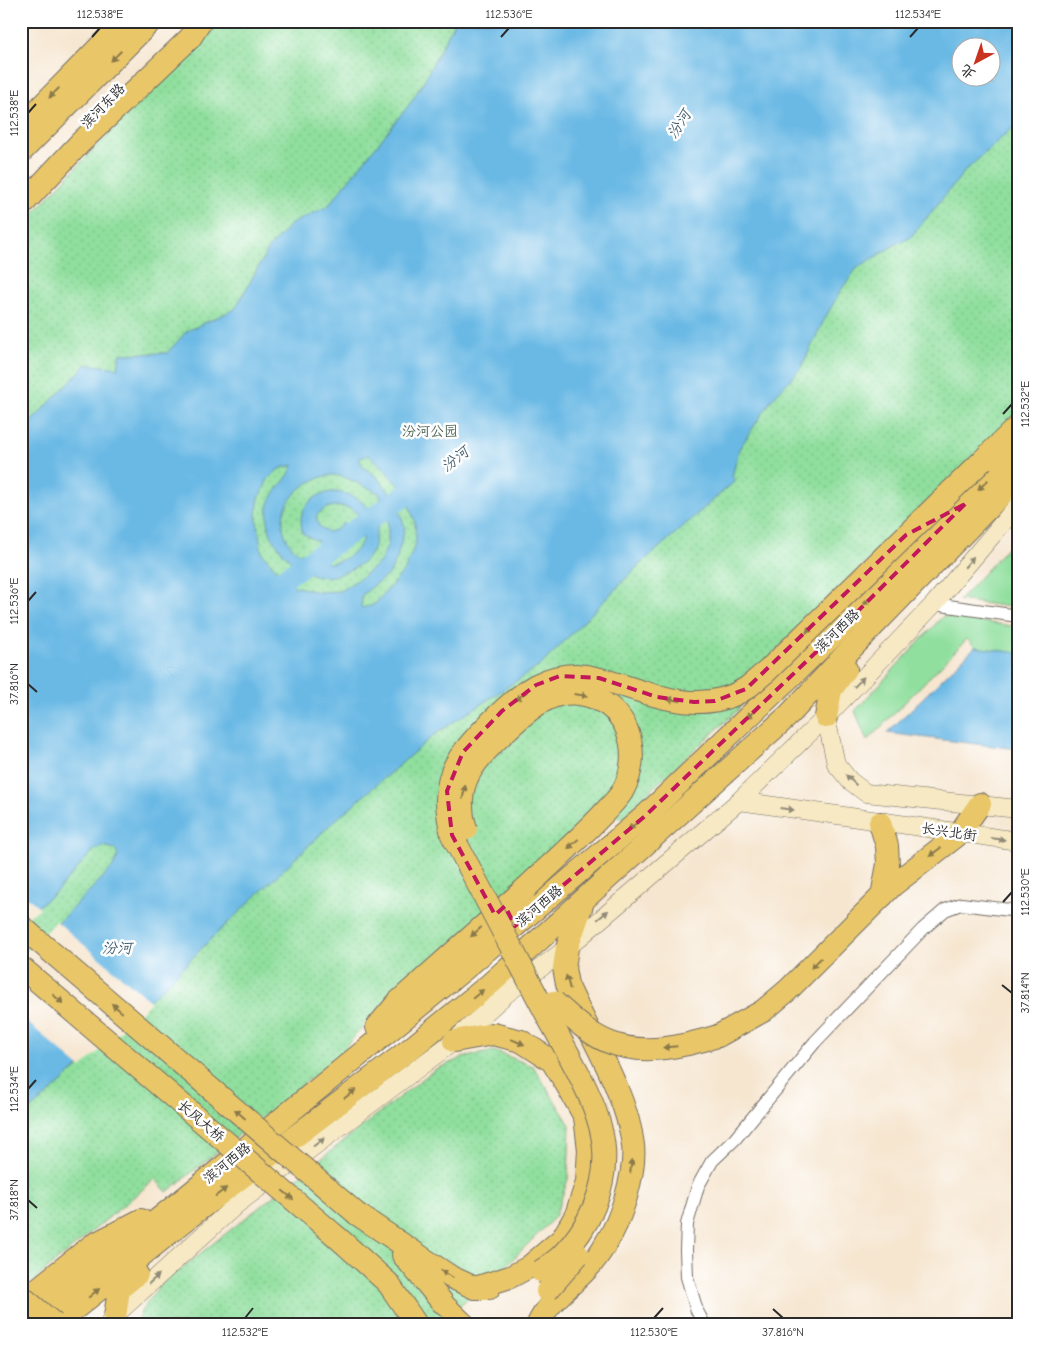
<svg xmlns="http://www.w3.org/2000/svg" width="1039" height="1345" font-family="'Comic Neue','LXGW WenKai TC',sans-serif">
<defs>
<pattern id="park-dots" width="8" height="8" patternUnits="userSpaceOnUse" patternTransform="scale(1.25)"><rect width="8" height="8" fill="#90df9e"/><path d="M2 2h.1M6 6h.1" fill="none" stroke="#7cc088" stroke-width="1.8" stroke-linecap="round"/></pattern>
</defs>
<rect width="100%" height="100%" fill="#fff"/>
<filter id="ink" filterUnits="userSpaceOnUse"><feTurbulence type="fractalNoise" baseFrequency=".02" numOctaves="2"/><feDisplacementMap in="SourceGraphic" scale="10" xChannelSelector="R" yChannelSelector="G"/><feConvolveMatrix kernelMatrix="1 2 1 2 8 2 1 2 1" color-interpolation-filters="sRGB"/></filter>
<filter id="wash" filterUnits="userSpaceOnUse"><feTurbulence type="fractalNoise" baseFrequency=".0096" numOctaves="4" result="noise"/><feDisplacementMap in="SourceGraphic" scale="20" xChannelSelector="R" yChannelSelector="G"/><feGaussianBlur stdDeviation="1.12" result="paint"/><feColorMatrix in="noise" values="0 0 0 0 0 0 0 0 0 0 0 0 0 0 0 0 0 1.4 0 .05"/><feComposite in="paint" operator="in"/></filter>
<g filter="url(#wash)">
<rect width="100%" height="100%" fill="#f6e6d0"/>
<g fill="#90df9e" stroke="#5e8564">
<path d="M1018,535v73l-59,-8h1z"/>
<path d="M943,616l75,11v26l-43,-6 -8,-8 -100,102 -12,-30z"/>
</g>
<g fill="url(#park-dots)" stroke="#5e8564" fill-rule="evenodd">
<path d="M221,21h797v392l-247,243 -33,54 -83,76 -32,33 -25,-8 -217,195 -47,54 -167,132 -12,-13 -134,112v-1065l96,-102zM962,48h30v30h-30z"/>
<path d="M494,1051l39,15 37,59 -2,54 -13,38 -46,46 -71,61h-302l4,-11 19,-27 275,-216 28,-12z"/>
</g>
<g fill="#6ab9e5" stroke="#4a7288" fill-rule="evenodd">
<path d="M455,21h563v102l-53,48 -55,67 -14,6 -39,24 -16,22 -17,30 -23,48 -29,31 -33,50 -7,28 4,3 -100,88 -95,97 -107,70 -103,89 -122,117 -43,44 -114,106 -31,26v-157l92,-93 5,-11 -3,-7 -12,-3 -10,5 -36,40 -36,29v-488l66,-68 31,4 2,-14 47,-1 20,-22 48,-22 34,-61 22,-24 37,-18 81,-101 14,-22zM962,48h30v30h-30zM368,455l14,11 12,15 9,7 12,34 1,20 -11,28 -31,35 -13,3 1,-13 28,-22 7,-15 8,-31 -11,-30 -18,-21 -13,-9 -4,-8zM293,465c-4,15 -19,24 -24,39 -3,9 -1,25 3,33 4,7 16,22 22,27 18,13 33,17 53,7 9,-4 19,-9 24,-18 3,-3 3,-10 4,-15 1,-4 3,-10 2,-14 -7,-26 -42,-42 -64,-25 -5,5 -9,8 -11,15 -2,6 0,13 0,19l22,12 11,2 9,-6 5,-11 -6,-7 -5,6 -10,3 -9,-6 -3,-10c9,-9 15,-11 28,-9 10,2 15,6 18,16 8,21 -14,39 -34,40 -5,0 -10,-3 -14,-4 -7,-3 -16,-6 -21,-11 -27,-31 4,-70 40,-73 9,-1 36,14 46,18l9,25v26l-7,17 -19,16 -22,14 -22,1 -24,-6 -17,-16 -15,-17 -6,-39 3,-16 9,-19 11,-10z"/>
<path d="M975,647l43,6v96l-131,-16z"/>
</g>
<g fill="#f6e6d0">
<path d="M21,892l19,16 -19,14z"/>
<path d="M56,921l95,81 -70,66 -60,-51v-60z"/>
</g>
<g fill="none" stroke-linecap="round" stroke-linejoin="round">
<path stroke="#6ab9e5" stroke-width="21" d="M261,594l168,-115"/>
</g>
</g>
<g filter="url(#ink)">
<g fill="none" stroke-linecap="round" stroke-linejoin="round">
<defs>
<g id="street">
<path d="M934,604l84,12"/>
<path d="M704,1324l-7,-13 -10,-34 -1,-27 1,-26 11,-38 14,-25 23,-22 80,-97 108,-113 22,-19 16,-6 57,7"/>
</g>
<g id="secondary">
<path d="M826,717l10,47 14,17 16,12 152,16"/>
<path d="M739,801l279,40"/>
<path d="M111,1319l125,-114 218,-164 51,-46 62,-47 172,-147 87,-84 108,-113 84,-99"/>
</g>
<path id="primary" d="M442,1302l23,22"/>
<g id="highway">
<path d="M21,127l104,-106"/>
<path d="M21,152l130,-131"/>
<path d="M21,206l59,-63 110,-105 11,-17"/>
<path d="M983,460l35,-34"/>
<path d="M826,717l5,-27 15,-21"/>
<path d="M880,823l7,23 1,18 -6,32"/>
<path d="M377,1027l21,-25 128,-114"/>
<path d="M718,1036l45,-25 25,-21 105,-105 66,-51 21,-30"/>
<path d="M454,1041l39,-7 28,7 31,20 16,26 17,30 4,33 -2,32 -11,33 -14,24 -33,28 -19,10 -35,11"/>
<path d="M357,1214l94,63 24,11h14"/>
<path d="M337,1237l51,46 28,41"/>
<path d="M403,1255l39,47"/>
<path d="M21,1302l70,-56 50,-26"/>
<path d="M27,1324l159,-127 282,-231 177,-150 191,-183 182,-183"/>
<path d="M56,1324l141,-113 213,-162 80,-65 299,-269 59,-63 170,-175"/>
<path d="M114,1324l5,-35 18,-15"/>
<path d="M538,1324c11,-23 31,-36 48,-54 7,-7 15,-18 20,-27 15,-22 30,-71 27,-98 -6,-52 -45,-112 -66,-161l-3,-16 3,-20 15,-43"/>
</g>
</defs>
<use href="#street" stroke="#726c65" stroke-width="14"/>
<use href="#secondary" stroke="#726c65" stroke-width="19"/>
<use href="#primary" stroke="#726c65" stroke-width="22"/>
<use href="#highway" stroke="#726c65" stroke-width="24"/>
<use href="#street" stroke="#fff" stroke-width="12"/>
<use href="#secondary" stroke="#f6e9c3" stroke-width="18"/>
<use href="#primary" stroke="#e9c769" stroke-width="20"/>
<use href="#highway" stroke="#e9c769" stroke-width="22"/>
<defs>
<g id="highway-bridge">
<path d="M466,829c-6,-18 -6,-39 3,-55 10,-20 59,-67 79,-75 30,-14 67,1 79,31 8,20 6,43 -5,62 -5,8 -13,15 -20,23 -24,25 -51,49 -76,73"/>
<path d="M21,926l336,288"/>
<path d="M21,967l316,270"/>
<path d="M554,1002c17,15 35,33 57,41 34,13 73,3 107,-7"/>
<path d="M541,1271c7,-5 15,-10 21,-16 27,-27 45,-68 42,-106 -3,-43 -36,-95 -56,-132 -32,-61 -64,-121 -96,-182 -5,-22 -8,-41 0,-63 9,-25 61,-74 84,-87 12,-6 27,-10 40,-10 17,1 32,6 48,11 39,13 83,27 121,3 8,-5 14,-12 21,-17l217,-212"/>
<path d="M547,1291l31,-36"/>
<path d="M21,1296l33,28"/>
</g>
</defs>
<use href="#highway-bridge" stroke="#726c65" stroke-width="24" stroke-linecap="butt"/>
<use href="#highway-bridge" stroke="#e9c769" stroke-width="22"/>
</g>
<defs><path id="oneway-solid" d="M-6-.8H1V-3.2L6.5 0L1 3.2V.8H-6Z" transform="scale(1.25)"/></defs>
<g fill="#8a794a">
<use href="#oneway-solid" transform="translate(116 56) rotate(135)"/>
<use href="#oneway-solid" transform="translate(54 93) rotate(135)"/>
<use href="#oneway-solid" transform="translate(983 485) rotate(135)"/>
<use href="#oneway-solid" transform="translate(868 600) rotate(135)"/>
<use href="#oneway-solid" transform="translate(811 628) rotate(136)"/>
<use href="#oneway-solid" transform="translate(581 695) rotate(7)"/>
<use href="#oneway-solid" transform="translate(521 696) rotate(144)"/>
<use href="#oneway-solid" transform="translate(674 700) rotate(-171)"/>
<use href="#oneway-solid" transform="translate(752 713) rotate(136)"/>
<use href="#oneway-solid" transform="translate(464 792) rotate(-79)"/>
<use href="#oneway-solid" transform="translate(634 825) rotate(140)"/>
<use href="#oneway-solid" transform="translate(573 844) rotate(137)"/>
<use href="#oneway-solid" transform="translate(935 852) rotate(143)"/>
<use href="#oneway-solid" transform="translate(476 932) rotate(138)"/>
<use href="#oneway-solid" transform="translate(816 963) rotate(136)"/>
<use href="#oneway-solid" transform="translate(568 982) rotate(-105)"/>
<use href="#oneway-solid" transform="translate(478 994) rotate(-39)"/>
<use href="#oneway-solid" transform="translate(58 999) rotate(40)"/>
<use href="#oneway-solid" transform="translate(117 1008) rotate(-139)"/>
<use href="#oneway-solid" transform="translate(518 1042) rotate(22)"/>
<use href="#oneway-solid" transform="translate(670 1047) rotate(175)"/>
<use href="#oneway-solid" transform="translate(350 1094) rotate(-37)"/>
<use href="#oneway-solid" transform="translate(240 1114) rotate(-139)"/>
<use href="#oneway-solid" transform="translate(631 1166) rotate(-84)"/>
<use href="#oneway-solid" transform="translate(221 1192) rotate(-37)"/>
<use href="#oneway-solid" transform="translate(288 1195) rotate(40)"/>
<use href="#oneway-solid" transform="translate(447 1274) rotate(-148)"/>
<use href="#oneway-solid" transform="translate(94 1293) rotate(-39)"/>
</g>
<g fill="#908a77">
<use href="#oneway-solid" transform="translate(969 562) rotate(-50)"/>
<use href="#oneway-solid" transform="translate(859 682) rotate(-46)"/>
<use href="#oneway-solid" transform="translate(851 780) rotate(-136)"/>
<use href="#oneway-solid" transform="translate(787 809) rotate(8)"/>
<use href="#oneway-solid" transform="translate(998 839) rotate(7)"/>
<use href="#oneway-solid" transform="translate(603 915) rotate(-40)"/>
<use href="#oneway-solid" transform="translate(319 1142) rotate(-37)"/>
<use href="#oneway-solid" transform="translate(154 1279) rotate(-42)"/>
</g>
</g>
<path fill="none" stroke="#c2185b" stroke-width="4" stroke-dasharray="10 6" stroke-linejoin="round" d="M965,504l-129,129 -191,183 -130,110 -10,-20 -10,9 -43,-80 -5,-44 16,-39 39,-41 34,-26 24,-9 39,2 58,19 37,5 21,-1 31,-12 160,-154z"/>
<path fill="none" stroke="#2b2b2b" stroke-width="2" d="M92,37l8,-9M501,37l8,-9M910,37l8,-9M28,113l8,-9M1003,414l9,-10M28,601l8,-9M28,684l9,8M1003,902l9,-10M1002,985l10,8M28,1089l8,-9M28,1200l9,8M773,1309l10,9M245,1318l8,-10M654,1318l9,-10"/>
<g text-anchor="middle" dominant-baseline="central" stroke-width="5" stroke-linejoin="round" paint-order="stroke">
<g font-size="14" fill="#2b2b2b" stroke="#fff">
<text transform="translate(103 106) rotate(-46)">滨河东路</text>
<text transform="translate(837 631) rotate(-44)">滨河西路</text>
<text transform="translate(949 832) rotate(8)">长兴北街</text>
<text transform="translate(539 906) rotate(-40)">滨河西路</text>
<text transform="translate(201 1121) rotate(40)">长风大桥</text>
<text transform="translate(227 1163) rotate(-39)">滨河西路</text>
</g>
<g font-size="14" fill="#49614e" stroke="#fff">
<text x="430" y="431">汾河公园</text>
</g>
<g font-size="15" font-style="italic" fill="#415d6c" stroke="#fff">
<text transform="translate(679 124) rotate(-57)">汾河</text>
<text transform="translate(455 459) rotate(-39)">汾河</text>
<text x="117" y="948">汾河</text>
</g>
</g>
<rect width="1039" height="1345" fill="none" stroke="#fff" stroke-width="55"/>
<g transform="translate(976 62) rotate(220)"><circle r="24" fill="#ffffff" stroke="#aaaaaa"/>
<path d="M0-4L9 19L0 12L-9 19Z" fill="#c8321e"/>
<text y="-8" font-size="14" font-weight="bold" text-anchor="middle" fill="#2b2b2b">北</text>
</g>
<rect x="28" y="28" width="984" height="1290" fill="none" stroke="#2b2b2b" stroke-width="2"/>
<g font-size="12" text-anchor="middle" fill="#2b2b2b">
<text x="100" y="18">112.538°E</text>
<text x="509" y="18">112.536°E</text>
<text x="918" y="18">112.534°E</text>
<text transform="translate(14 113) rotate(-90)" y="4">112.538°E</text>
<text transform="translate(1025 404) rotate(-90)" y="4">112.532°E</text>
<text transform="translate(14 601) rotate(-90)" y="4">112.536°E</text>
<text transform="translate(14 684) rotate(-90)" y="4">37.816°N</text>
<text transform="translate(1025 892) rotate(-90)" y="4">112.530°E</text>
<text transform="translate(1025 993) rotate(-90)" y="4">37.814°N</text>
<text transform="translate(14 1089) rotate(-90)" y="4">112.534°E</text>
<text transform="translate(14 1200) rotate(-90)" y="4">37.818°N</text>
<text x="245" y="1336">112.532°E</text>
<text x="654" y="1336">112.530°E</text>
<text x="783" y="1336">37.816°N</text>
</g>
</svg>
